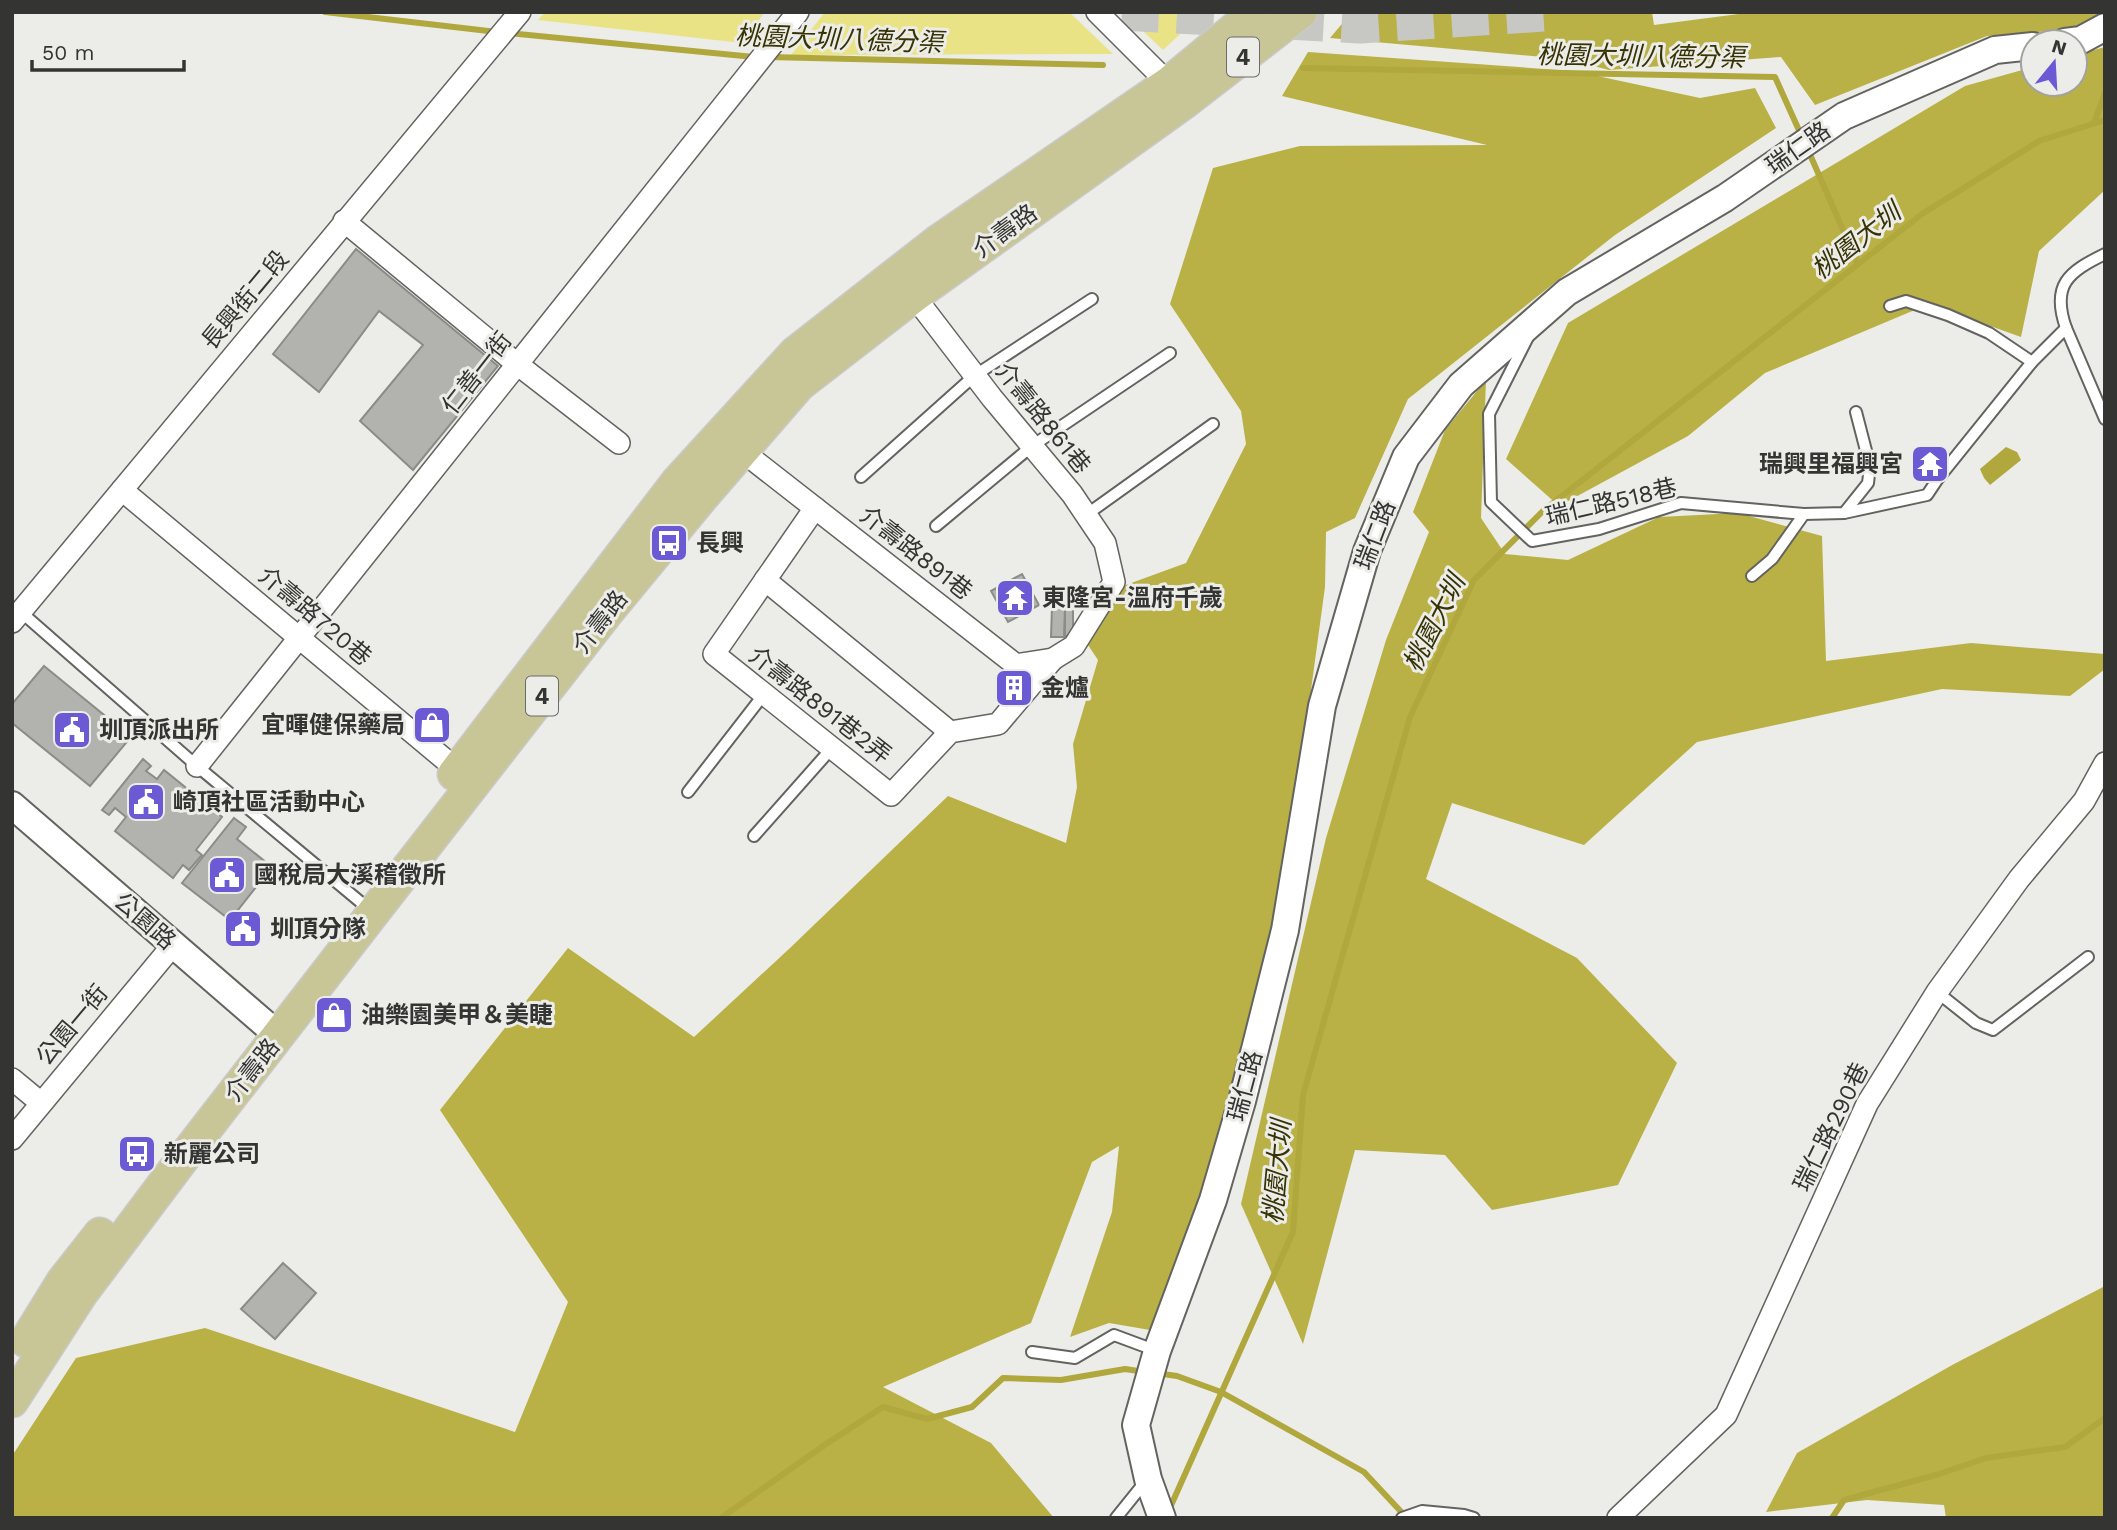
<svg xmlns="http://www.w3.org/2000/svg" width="2117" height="1530" font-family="'Work Sans','Noto Sans TC',sans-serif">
<rect width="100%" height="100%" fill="#ecece9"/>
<g fill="#e9e385">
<path d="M545,12h220l-23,31 -204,-23z"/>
<path d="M825,12h244l44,42 -322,1z"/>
<path d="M1123,12h81l-41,38z"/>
</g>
<g fill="#b9b146">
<path d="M1352,12h300l2,13 100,-13h351v3l-17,13 -101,8 -172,69 -34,-48 -172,13 -43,-11 -236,-21z"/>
<path d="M2105,47v143l-66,61 -18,86 -92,-33 -164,69 -77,63 -129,70 -53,-47 62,-136 397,-237 68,-19v17h42v-29z"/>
<path d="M1308,52l266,19 126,27 55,-10 21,40 -161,107 -207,164 -53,119 -29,14 -1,55 -39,287 -63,255 -67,202 -47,-8 -39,14 42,-125 7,-66 -27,16 -61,161 -148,64 108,56 63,75h-1042v-62l64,-98 129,-30 310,104 53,-130 -128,-192 128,-162 126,89 96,-89 158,-152 118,47 11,-56 -4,-43 25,-84 -12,-18 37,-56 63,-23 60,-119 -5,-33 -71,-107 43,-136 87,-22 187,-1 -205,-49z"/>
<path d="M1486,380l-5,138 24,36 63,6 91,-43 79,-4 84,23 4,125 145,-18 134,11v15l-35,27 -128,-7 -245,53 -113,103 -132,-42 -26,76 151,79 100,105 -59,122 -126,25 -47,-55 -90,-5 -52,194 -62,-140 85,-366 60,-198 43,-108 -16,-20 32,-82z"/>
<path d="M2105,1286v232h-159l-2,-13 -77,-5 -101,12 31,-59 157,-89z"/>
</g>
<path fill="#b0a83c" d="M2006,447l11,5 4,8 -31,25 -6,-7 -4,-9z"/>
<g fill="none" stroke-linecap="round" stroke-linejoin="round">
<g stroke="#b0a83c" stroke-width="6">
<path d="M325,12l172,20"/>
<path d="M507,33l247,24"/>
<path d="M769,57l334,8"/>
<path d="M1303,68l472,9 27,60"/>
<path d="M2094,123l11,-30"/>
<path d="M1808,150l50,114"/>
<path d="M1156,1373l21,3 44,16 143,80 42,45"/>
<path d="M1169,1510l124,-278 10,-137 107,-378 64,-137 70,-70 378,-296 117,-73 66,-21"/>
<path d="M721,1518l105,-74 57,-37 44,12 45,-12 31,-29 58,2 64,-11 20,3"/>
<path d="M1832,1518l12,-18 92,-25 50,-17 79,-11 40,-29"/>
</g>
</g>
<g fill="#b2b2af" stroke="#8b8b88" stroke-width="2">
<path d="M356,249l142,117 -85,104 -53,-49 63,-76 -44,-34 -60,81 -46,-38z"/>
<path d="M1924,449l20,17 -8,12 -21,-16z"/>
<path d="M1022,574l17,31 -31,17 -17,-31z"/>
<path d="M1052,607h13l-1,30h-13z"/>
<path d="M1073,607v29h-8v-28z"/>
<path d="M44,666l87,71 -41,49 -78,-63v-19z"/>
<path d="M1012,677l12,9 -9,13 -12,-10z"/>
<path d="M143,759l8,7 -5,5 11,8 7,-9 58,47 -26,33 6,5 -13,15 -6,-5 -10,13 -58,-47 11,-14 -11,-9 -6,7 -7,-5z"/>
<path d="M234,818l12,9 -9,12 35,28 -42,53 -48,-37z"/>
<path d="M283,1263l33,30 -41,46 -34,-30z"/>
</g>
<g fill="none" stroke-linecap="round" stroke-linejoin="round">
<path stroke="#c7c7c4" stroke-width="37" stroke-dasharray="37 18" stroke-linecap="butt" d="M1122,12l238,13 200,-13"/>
<defs>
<g id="service">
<path d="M1890,306l16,-5 42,14 41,18 43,29"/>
<path d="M2066,328c-15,-43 2,-56 39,-74"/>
<path d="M1528,337l-39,77 2,88 41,39 67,-12 82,-26 123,11 40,-1 83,-18 10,-15 95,-118 34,-34 39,91"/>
<path d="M861,477l113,-101 118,-77"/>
<path d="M1844,513l24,-30 2,-17 -14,-54"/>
<path d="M1086,515l127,-91"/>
<path d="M936,526l96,-80 138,-93"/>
<path d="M1752,576l20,-17 32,-45"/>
<path d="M21,612l176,154 173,144"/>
<path d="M688,792l76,-98"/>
<path d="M754,836l78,-88"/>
<path d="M1937,992l39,31 17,7 95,-73"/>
<path d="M1032,1352l43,6 39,-23 43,16"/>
<path d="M1116,1518l29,-36"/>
<path d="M1402,1518l20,-7 42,4 10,3"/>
</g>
<g id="minor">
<path d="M1097,12l80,80"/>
<path d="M344,221l173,143 102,79"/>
<path d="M742,451l274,214 37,-6 21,-13 40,-64 -9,-39 -33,-49 -80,-96 -78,-102"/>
<path d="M122,490l345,288"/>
<path d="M815,508l-101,146 177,141 59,-63 48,-8 55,-65"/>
<path d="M765,580l185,152"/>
<path d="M12,622l508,-610"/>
<path d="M197,766l601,-754"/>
<path d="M12,1079l29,24"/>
<path d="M12,1139l161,-194"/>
<path d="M1618,1518l108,-103 141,-311 70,-112 82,-113 65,-78 21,-38"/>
</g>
<g id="tertiary">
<path d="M2065,42l16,-2 24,-13"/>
<path d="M12,805l267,231"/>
<path d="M1162,1518l-14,-39 -12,-54 21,-74 56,-151 29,-99 43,-171 37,-224 45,-155 39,-94 55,-72 106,-93 158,-94 119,-82 151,-66 38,-4"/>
</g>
<g id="primary">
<path d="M454,774l223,-292 118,-129 142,-111 232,-159 86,-71"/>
<path d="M26,1341l37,-60 37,-47"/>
<path d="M12,1401l69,-107 103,-137 189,-244 232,-298 98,-119 96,-111 115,-89 271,-194 116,-90"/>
</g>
</defs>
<use href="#service" stroke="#636360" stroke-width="14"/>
<use href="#minor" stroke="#636360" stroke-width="24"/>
<use href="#tertiary" stroke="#636360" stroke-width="30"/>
<use href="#primary" stroke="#cacaca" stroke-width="35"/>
<use href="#service" stroke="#fff" stroke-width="10"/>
<use href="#minor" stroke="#fff" stroke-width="21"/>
<use href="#tertiary" stroke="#fff" stroke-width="26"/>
<use href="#primary" stroke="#c8c597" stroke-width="32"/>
</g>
<defs>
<symbol id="temple-square" viewBox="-11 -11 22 22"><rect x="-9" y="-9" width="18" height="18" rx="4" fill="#6b5ad4" stroke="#ecece9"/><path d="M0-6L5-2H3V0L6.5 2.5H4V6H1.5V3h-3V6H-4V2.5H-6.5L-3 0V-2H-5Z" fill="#fff"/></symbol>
<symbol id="bus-square" viewBox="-11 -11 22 22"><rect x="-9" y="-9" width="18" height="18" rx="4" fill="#6b5ad4" stroke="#ecece9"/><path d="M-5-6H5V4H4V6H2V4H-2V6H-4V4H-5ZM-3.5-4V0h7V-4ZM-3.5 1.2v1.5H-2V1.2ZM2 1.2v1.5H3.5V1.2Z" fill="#fff"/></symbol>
<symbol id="building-square" viewBox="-11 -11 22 22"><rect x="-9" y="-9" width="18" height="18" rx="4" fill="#6b5ad4" stroke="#ecece9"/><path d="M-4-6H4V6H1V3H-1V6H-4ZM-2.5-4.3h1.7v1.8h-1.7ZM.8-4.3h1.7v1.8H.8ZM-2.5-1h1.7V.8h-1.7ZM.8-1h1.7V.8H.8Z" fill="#fff"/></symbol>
<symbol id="shop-square" viewBox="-11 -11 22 22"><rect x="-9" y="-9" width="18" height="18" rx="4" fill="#6b5ad4" stroke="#ecece9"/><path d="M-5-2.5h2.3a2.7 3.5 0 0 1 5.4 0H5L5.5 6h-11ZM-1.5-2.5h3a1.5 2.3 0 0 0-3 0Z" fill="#fff"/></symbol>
<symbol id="civic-square" viewBox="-11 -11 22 22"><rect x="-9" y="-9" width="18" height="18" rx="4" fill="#6b5ad4" stroke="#ecece9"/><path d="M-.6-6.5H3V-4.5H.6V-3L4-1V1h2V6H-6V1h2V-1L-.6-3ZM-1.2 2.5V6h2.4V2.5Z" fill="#fff"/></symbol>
</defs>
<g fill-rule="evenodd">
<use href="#temple-square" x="1908" y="442" width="44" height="44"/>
<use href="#bus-square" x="647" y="521" width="44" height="44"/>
<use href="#temple-square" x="993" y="576" width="44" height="44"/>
<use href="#building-square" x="992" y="666" width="44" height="44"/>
<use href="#shop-square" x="410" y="703" width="44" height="44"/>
<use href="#civic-square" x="50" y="708" width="44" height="44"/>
<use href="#civic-square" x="124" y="780" width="44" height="44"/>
<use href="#civic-square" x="205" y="853" width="44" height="44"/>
<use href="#civic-square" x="221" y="907" width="44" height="44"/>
<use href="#shop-square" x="312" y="993" width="44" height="44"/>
<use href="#bus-square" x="115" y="1132" width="44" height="44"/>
</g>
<g text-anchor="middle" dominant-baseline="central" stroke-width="6" stroke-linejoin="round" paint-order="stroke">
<g fill="#ecece9" stroke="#6b6b69" stroke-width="2">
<rect x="1227" y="37.5" width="32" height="39" rx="5"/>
<rect x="526" y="676.5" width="32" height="39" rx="5"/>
</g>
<g font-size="23" font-weight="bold" fill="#343432">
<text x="1243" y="57">4</text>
<text x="542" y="696">4</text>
</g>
<g font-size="24" fill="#343432" stroke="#ecece9">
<text transform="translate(1798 148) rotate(-35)">瑞仁路</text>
<text transform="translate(1005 231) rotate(-36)">介壽路</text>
<text transform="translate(245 300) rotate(-50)">長興街二段</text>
<text transform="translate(477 373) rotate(-52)">仁善一街</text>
<text transform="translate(1043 418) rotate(51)">介壽路861巷</text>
<text transform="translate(1611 502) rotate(-13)">瑞仁路518巷</text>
<text transform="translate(1375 535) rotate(-69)">瑞仁路</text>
<text transform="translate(916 553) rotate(38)">介壽路891巷</text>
<text transform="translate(315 616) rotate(40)">介壽路720巷</text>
<text transform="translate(600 622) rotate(-52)">介壽路</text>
<text transform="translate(820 705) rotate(38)">介壽路891巷2弄</text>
<text transform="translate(145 921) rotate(41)">公園路</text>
<text transform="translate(72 1025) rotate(-50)">公園一街</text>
<text transform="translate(252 1070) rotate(-52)">介壽路</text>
<text transform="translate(1245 1086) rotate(-75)">瑞仁路</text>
<text transform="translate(1831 1127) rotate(-64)">瑞仁路290巷</text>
</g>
<g font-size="24" font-weight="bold" fill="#343432" stroke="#ecece9" text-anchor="start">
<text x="1903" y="464" text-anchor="end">瑞興里福興宮</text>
<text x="696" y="543">長興</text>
<text x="1042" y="598">東隆宮-溫府千歲</text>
<text x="1041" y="688">金爐</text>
<text x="405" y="725" text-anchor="end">宜暉健保藥局</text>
<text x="99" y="730">圳頂派出所</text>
<text x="173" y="802">崎頂社區活動中心</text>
<text x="254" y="875">國稅局大溪稽徵所</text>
<text x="270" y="929">圳頂分隊</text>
<text x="361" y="1015">油樂園美甲＆美睫</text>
<text x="164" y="1154">新麗公司</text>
</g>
<g font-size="26" font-style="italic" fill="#373304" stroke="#ecece9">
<text transform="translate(839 39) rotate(2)">桃園大圳八德分渠</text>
<text transform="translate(1641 56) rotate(1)">桃園大圳八德分渠</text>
<text transform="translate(1856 241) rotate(-38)">桃園大圳</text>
<text transform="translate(1434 623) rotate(-63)">桃園大圳</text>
<text transform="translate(1277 1172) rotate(-85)">桃園大圳</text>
</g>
</g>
<rect width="2117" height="1530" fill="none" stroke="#343432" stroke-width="28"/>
<g transform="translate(2054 63) rotate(18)"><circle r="33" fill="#ecece9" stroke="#a2a2a0" stroke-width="2"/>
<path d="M0-5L12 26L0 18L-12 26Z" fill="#6b5ad4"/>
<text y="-10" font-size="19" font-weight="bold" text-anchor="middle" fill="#343432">N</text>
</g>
<path d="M32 60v10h152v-10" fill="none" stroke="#343432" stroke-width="3.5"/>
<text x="42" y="60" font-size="21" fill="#343432" stroke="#ecece9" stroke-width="5" paint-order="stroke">50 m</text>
</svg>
